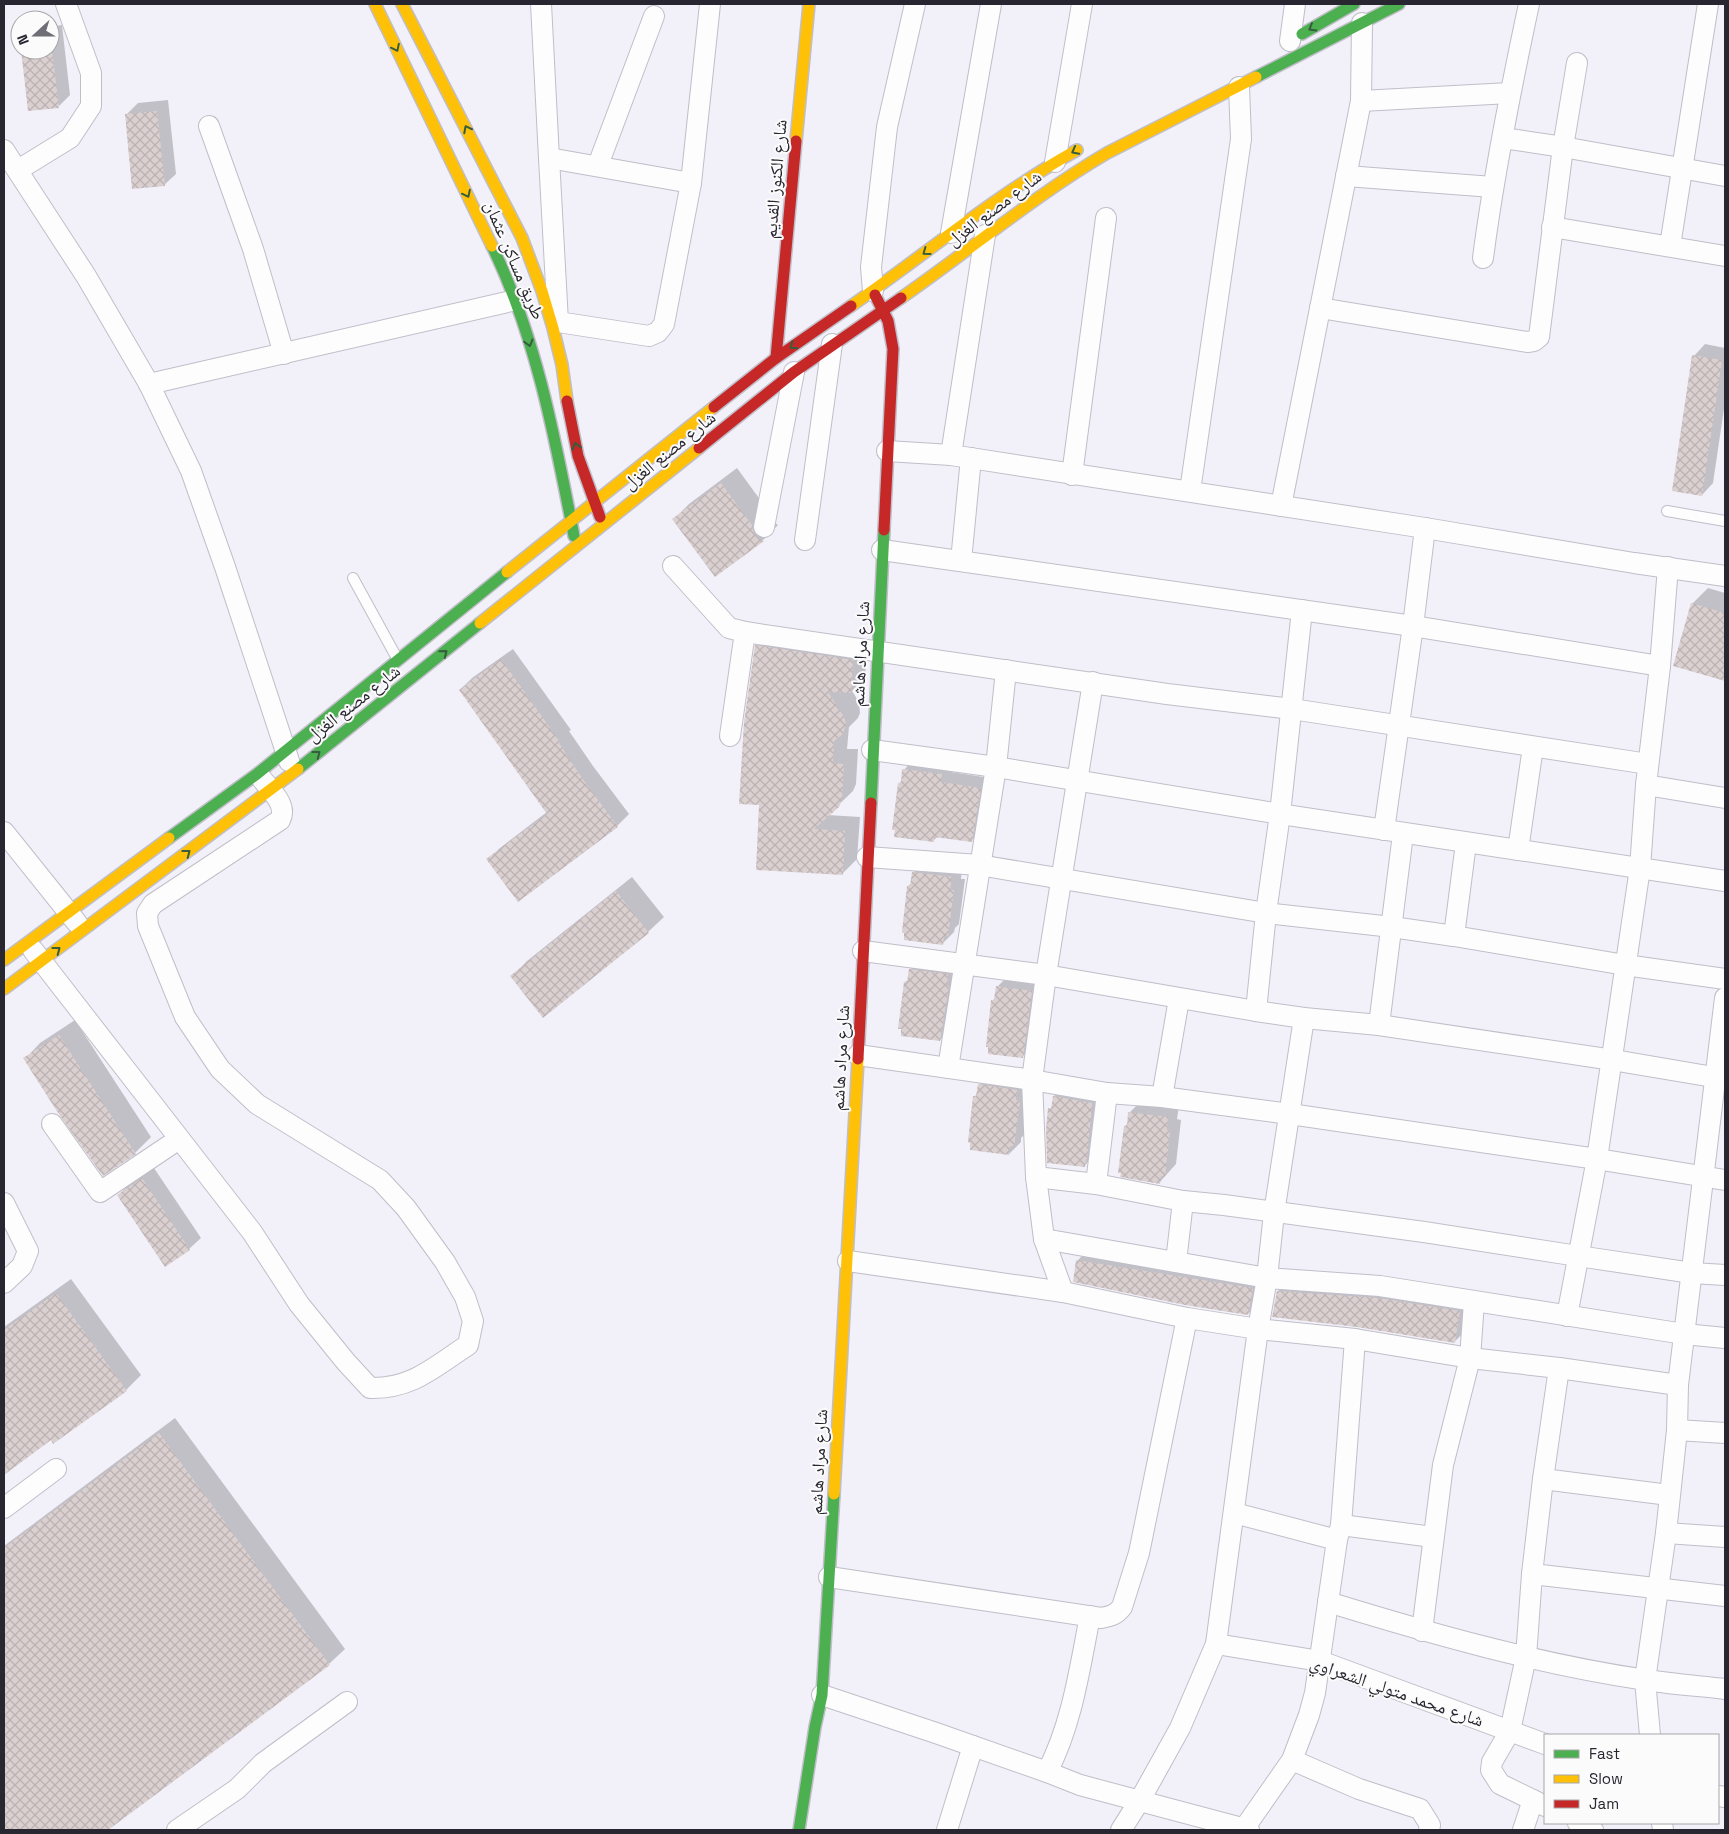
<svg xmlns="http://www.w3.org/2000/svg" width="1729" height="1834" font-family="'Space Grotesk','Noto Naskh Arabic',sans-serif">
<defs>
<pattern id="building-cross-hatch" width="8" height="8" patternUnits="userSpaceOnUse" patternTransform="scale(1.25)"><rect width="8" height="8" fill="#dbd0d0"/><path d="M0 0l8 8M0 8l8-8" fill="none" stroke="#bcb2b3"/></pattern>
</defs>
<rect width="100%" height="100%" fill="#f2f0f9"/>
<g fill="#0003">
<path d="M62,25l8,70 -11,11 -37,-56h28v-23z"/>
<path d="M168,100l8,74 -12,11 -38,-70 12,-12z"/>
<path d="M1705,344l20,4v54l-12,81 -11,12 -8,-139z"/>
<path d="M737,468l30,41 4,11 7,5 -15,15 -48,36 -41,-57 15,-15z"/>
<path d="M1708,588l17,5v87l-50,-15 17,-61z"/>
<path d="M771,631l96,14 -2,32 -13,14 7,11 1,11 -2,5 -9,9 -2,22h11l-2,35 -3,7 -25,24 32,2 -3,42 -15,15 -82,-70 -4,-158z"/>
<path d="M513,649l58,81 -2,1 24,35 36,48 -12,12 -99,74 -30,-41 12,-11 47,-36 -87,-122 12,-12z"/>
<path d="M914,759l38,5 -1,8 39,6 -8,52 -10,10 -34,-4 -5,5 -34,-57 3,-4 2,-10z"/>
<path d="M924,861l38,5 -1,13h4l-6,45 -4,4 -1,4 -11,11 -35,-57 4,-3 1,-10z"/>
<path d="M632,877l32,40 -16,15 -136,45 15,-16z"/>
<path d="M921,958l38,5 -8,65 -11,12 -35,-58 4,-3 1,-9z"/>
<path d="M1009,975l34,5 -9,66 -12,11 -29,-57 3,-3 1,-10z"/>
<path d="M75,1020l76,117 -16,16 -32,21 -78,-115 15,-16z"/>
<path d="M990,1073l38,6 -3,55 -4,4v4l-12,12 -34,-58 3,-3 1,-8z"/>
<path d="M1066,1085l37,6 -7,63 -12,12 -34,-57 3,-3 1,-10z"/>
<path d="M1141,1101l38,5 -2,13 4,1 -5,44 -17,19 -34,-57 3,-3 1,-10z"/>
<path d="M154,1168l47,70 -12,11 -70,-54 11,-12z"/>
<path d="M1093,1245l175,27 -5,26 -15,16 -173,-33 3,-21z"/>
<path d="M1294,1276l180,19 -4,32 -16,15 -176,-51z"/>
<path d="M71,1279l70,96 -15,15 -75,48 -47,35v-146z"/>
<path d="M175,1418l170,231 -16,15 -223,166h-102v-284z"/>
</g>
<g fill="url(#building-cross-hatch)">
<path d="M21,50h31l7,58 -31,3z"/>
<path d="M157,111l8,75 -33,3 -7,-75z"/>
<path d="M1692,355l30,5 -20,136 -30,-5z"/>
<path d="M721,483l31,42 1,5 3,6 8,5 -49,36 -43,-58z"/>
<path d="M1691,603l34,10v68l-52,-15z"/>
<path d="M755,645l98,15 -2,33 -23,-1 16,25 2,6 -3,11 -9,7 -1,22 11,1 -2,36 -3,7 -25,22 31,2 -2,44 -87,-5 3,-65 -20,-1 5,-82z"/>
<path d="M501,659l59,83 -1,1 23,35 36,49 -100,75 -32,-43 61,-45 -88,-124z"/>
<path d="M902,769l40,5 -1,8 40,6 -9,54 -38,-5v5l-40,-5 1,-7h-3l6,-47h3z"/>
<path d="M912,872l40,5 -2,13h4l-6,47 -4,-1 -1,9 -39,-5v-7l-2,-1 5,-46h3z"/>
<path d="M616,891l33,42 -106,85 -33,-42z"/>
<path d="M909,969l39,5 -1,12h2l-9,55 -39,-5v-7h-3l6,-47h3z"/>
<path d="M996,986l36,5 -9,67 -35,-4v-7h-2l5,-47h3z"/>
<path d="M59,1035l77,119 -33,22 -43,-60 -37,-58z"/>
<path d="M978,1084l39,6 -1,10 4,1 -6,46 -4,-1 -1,9 -39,-5v-7l-2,-1 5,-46h3z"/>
<path d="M1053,1096l39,7 -5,56h-1l-1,8 -38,-4 -1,-34 2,-21 3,1z"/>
<path d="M1128,1112l40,5 -1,13 3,1 -5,46 -4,-1 -1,8 -40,-7 1,-4h-3l6,-47h3z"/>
<path d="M142,1178l48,72 -25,17 -48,-72z"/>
<path d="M1076,1260l177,28 -5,27 -63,-10 -112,-23z"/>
<path d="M1277,1291l102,7 81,13 -5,32 -98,-16 -85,-10z"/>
<path d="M56,1293l71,98 -74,53 -2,-4 -47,35v-145z"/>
<path d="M159,1433l171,232 -222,165h-104v-282z"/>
</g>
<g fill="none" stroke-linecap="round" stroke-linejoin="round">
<defs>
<g id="lane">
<path d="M1667,511l58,10"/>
<path d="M353,578l45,82"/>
</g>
<g id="street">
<path d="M541,4l8,154 142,25"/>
<path d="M1290,41l5,-37"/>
<path d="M1361,101l149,-8"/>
<path d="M209,126l44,123 31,105"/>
<path d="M1503,138l60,9 162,29"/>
<path d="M4,150l82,126 63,108 42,87 34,96 64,194"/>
<path d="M549,158l9,164 91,14 9,-4 6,-8 27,-141 19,-179"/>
<path d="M1055,162l27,-158"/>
<path d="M598,165l56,-149"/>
<path d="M18,170l52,-32 21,-32v-33l-25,-69"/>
<path d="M1346,176l147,11"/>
<path d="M1552,227l173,29"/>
<path d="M951,233l40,-229"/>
<path d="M985,235l-34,220 474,73 209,35 91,13"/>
<path d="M1670,246l38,-242"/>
<path d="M1483,258c11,-86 28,-170 46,-254"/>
<path d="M873,291l-2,-24 16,-140 28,-123"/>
<path d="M1320,308l207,34 7,-1 5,-4 24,-190 14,-84"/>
<path d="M149,384l367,-84"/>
<path d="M887,451l64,4"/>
<path d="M1072,475l34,-257"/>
<path d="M1190,491l51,-352 -2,-52"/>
<path d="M1281,506l80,-405 1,-78"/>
<path d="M764,527l30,-155"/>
<path d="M805,540l27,-196"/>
<path d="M882,550l531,76 247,40"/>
<path d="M961,561l10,-103"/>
<path d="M673,566l56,62 16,4 422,62 125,15 356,55"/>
<path d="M1093,682l-47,293 -14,105 4,97 8,62 223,39 113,8 304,48 41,4"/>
<path d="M730,736l15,-104"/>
<path d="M872,750l124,17 284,47 445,67"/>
<path d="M1646,785l79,13"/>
<path d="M1384,830l29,-204 12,-98"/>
<path d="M4,832l73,91"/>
<path d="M1518,850l15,-103"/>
<path d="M867,857l112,8 287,48 126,14 62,9 171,29 100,14"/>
<path d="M1454,936l12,-93"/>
<path d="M33,950l219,282 47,72 47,58 24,26c42,1 64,-21 98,-43l5,-24 -8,-24 -20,-35 -39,-54 -26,-28 -123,-76 -37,-35 -35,-52 -37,-91 -1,-13 6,-9 127,-84c8,-15 -9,-29 -18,-41"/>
<path d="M863,951l183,24 210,36 48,7 75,7 234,35 112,19"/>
<path d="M1256,1011l10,-98 14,-99 22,-204"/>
<path d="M1379,1025l24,-191"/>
<path d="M858,1055l174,25 75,13 55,4 128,17 307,45 128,21"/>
<path d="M948,1068l48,-301 10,-97"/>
<path d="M1162,1097l17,-98"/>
<path d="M52,1124l48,68 79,-53"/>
<path d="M1036,1177l60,7 87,17 41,4 200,27 154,24 114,17 33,2"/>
<path d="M1096,1184l11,-91"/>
<path d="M4,1203l24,48 -6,15 -18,17"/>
<path d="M1044,1239l19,53"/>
<path d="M848,1261l215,31 124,26 71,11 97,10 115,19 89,10 119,17"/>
<path d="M1176,1262l7,-61"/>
<path d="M1567,1316l30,-157 43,-291 6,-83 14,-119 8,-99"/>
<path d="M1677,1430l48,3"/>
<path d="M1543,1479l126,16"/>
<path d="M4,1508l52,-39"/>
<path d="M1234,1513l103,27"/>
<path d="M1341,1525l92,12"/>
<path d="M1666,1533l59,4"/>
<path d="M1532,1574l193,22"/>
<path d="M829,1577l272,41c10,-2 15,-3 21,-11l17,-54 48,-235"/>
<path d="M1328,1602c104,32 210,62 318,78 26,4 53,6 79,9"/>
<path d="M1422,1631l21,-166 27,-107 4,-56"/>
<path d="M1216,1644l104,17 225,83"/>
<path d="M822,1695l114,38 111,39 33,13 169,45"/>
<path d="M1650,1735l-5,-55 21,-147 11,-103 1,-45 47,-387"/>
<path d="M1292,1760l67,29 61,20 10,16 -1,5"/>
<path d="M1047,1772c25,-47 33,-105 43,-156"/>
<path d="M1718,1796l7,1"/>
<path d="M1545,1806l-45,-22 -9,-14 1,-8 18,-31 16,-74 6,-83 11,-95 16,-111"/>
<path d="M1578,1823l15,7"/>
<path d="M1662,1823l1,7"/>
<path d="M177,1830l60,-41 26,-26 84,-61"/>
<path d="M947,1830l26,-84"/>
<path d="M1121,1830l19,-30 40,-72 36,-84 42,-315 9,-51 7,-65 30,-195"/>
<path d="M1243,1830l49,-70 17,-45 6,-22 22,-153 4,-15 14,-186"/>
<path d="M1523,1830l10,-30"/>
</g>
<g id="fast">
<path d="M1302,34l52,-30"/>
<path d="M1256,77l143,-73"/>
<path d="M492,246c44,90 63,192 82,290"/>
<path d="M298,769l182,-146"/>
<path d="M871,803l13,-273"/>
<path d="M169,838l88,-64 250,-202"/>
<path d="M799,1830l16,-103 7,-32 12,-201"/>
</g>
<g id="slow">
<path d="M375,4l117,242"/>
<path d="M402,4l120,234 20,53 11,37 9,37 5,36"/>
<path d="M796,141l13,-137"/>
<path d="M901,298c69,-48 133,-102 206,-145l149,-76"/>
<path d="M851,306c75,-52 146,-112 226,-156"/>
<path d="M507,572l207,-165"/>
<path d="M480,623l219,-175"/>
<path d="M4,960l165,-122"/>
<path d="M4,989l294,-220"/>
<path d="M834,1494l24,-435"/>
</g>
<g id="jam">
<path d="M875,295l13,26 5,28 -9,181"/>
<path d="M776,358l20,-217"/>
<path d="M567,401l11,55 22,61"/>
<path d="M714,407l62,-49 75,-52"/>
<path d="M699,448l95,-76 107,-74"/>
<path d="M858,1059l13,-256"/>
</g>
</defs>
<use href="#lane" stroke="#c0bec8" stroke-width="12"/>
<use href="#street" stroke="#c0bec8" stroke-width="22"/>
<use href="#fast" stroke="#c0bec8" stroke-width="14"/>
<use href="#slow" stroke="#c0bec8" stroke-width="14"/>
<use href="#jam" stroke="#c0bec8" stroke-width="14"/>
<use href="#lane" stroke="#fdfdfe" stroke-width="10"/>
<use href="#street" stroke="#fdfdfe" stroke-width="20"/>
<use href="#fast" stroke="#4caf50" stroke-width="11"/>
<use href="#slow" stroke="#ffc107" stroke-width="11"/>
<use href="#jam" stroke="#c62828" stroke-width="11"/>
</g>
<defs><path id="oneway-chevron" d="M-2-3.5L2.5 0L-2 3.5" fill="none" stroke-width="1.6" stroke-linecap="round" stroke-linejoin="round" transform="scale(1.25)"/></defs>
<g stroke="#365d3d">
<use href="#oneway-chevron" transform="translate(1312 28) rotate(150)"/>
<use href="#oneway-chevron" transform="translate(396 48) rotate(64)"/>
<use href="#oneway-chevron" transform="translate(467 129) rotate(-117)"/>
<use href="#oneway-chevron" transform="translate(1075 151) rotate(152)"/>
<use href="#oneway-chevron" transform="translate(467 194) rotate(64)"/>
<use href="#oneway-chevron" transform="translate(926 252) rotate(144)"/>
<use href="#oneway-chevron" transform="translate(529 343) rotate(75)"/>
<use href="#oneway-chevron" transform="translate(793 346) rotate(145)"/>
<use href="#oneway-chevron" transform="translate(576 446) rotate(-104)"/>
<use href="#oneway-chevron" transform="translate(444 653) rotate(-39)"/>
<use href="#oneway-chevron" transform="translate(317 754) rotate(-38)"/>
<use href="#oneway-chevron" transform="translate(187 853) rotate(-37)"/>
<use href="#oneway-chevron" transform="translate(57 950) rotate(-37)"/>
</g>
<g text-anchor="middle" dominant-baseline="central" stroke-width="4" stroke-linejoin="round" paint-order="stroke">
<g font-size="18" fill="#282630" stroke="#fbfbfb">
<text transform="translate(775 179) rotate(-85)">شارع الكنوز القديم</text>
<text transform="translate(994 208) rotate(-37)">شارع مصنع الغزل</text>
<text transform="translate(515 260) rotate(67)">طريق مساكن عثمان</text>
<text transform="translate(669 450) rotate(-39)">شارع مصنع الغزل</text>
<text transform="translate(860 654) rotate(-87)">شارع مراد هاشم</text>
<text transform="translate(353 703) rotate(-38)">شارع مصنع الغزل</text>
<text transform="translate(840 1058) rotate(-87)">شارع مراد هاشم</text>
<text transform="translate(818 1462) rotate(-87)">شارع مراد هاشم</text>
<text transform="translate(1397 1691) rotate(19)">شارع محمد متولي الشعراوي</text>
</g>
</g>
<rect width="1729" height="1834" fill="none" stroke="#282630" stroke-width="10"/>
<rect x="1544" y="1734" width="175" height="90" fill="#fbfbfb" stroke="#a7a6aa"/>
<rect x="1554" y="1750" width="25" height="8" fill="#4caf50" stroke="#a7a6aa"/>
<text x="1589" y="1759" font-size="15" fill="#282630">Fast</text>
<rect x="1554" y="1775" width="25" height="8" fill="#ffc107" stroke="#a7a6aa"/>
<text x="1589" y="1784" font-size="15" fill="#282630">Slow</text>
<rect x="1554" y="1800" width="25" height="8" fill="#c62828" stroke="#a7a6aa"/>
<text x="1589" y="1809" font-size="15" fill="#282630">Jam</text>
<g transform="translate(35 35) rotate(249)"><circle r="24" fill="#fbfbfb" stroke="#a7a6aa"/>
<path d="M0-4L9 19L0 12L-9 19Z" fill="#6f6d76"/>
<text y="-8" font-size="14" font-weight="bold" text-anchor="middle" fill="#282630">N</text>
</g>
</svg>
